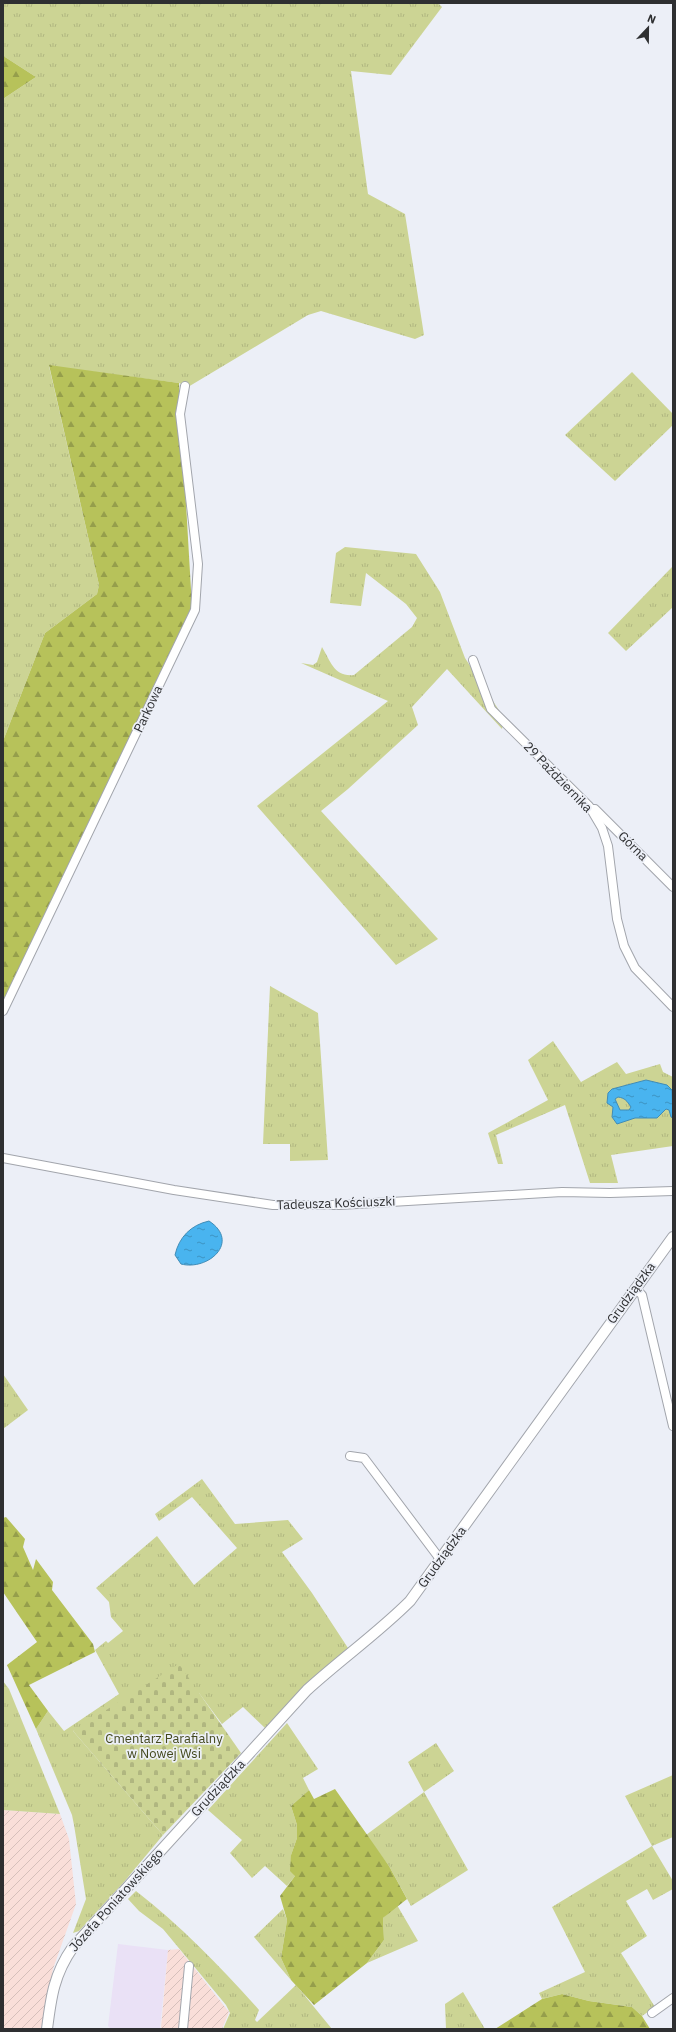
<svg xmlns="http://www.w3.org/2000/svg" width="676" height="2032" font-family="'IBM Plex Sans',sans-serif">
<defs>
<pattern id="industrial-furrows" width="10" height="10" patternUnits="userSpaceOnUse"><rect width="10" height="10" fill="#f9ded9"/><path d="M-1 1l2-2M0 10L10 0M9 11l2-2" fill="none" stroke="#d6bfbb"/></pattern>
<pattern id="grass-tufts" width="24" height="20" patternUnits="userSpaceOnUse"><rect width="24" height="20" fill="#ccd494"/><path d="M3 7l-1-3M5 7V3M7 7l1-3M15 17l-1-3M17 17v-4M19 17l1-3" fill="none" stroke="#b0b680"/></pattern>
<pattern id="forest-firs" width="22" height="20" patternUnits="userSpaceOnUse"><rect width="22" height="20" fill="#b7c25a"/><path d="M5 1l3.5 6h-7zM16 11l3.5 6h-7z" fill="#959e4b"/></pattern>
<pattern id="cemetery-stones" width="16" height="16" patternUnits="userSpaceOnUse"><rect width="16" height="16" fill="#ccd494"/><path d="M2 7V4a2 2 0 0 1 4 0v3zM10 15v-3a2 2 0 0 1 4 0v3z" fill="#b0b680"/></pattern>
<pattern id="water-ripples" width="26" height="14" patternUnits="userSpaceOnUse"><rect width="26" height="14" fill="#49b4ef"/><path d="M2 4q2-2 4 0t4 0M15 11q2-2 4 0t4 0" fill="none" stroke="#3d93c2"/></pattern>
</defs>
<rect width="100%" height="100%" fill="#eceff7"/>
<path fill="#eae1f6" d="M118,1944l50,6 -8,79h-49l-3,-3z"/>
<g fill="url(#industrial-furrows)">
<path d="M3,1810l57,4 9,25 7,65 -23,65 -12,60h-38z"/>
<path d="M179,1949l50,63 -7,17h-60l-1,-2 7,-77z"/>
</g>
<g fill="url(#grass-tufts)">
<path d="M3,3h435l4,4 -51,68 -40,-4 17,123 37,20 19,121 -9,4 -94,-28 -13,4 -120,72 -9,-4 -130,-17 50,219 -2,9 -52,39 -42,108v-642l33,-22 -31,-20 -2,-3z"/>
<path d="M632,372l41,42v11l-58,56 -50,-46z"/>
<path d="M345,547l71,7 24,38 25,66 39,60 -2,11 -55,-60 -35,38 6,18 -70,64 -27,22 117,128 -42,26 -139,-159 131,-105 -87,-38 12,2 4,-3 5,-15c9,15 12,30 32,28l58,-48 5,-9 -11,-14 -40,-31 -5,33 -31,-3 6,-50z"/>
<path d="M673,566v41l-47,44 -18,-18z"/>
<path d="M270,986l48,27 10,147 -38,1v-17h-27z"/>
<path d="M553,1041l28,41 36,-20 9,12 34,-10 3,8 10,5v69l-62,9 7,28h-28l-25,-78 -69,30 7,29h-5l-10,-31 60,-33 -20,-40z"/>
<path d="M3,1374l25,36 -25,19z"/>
<path d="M202,1479l33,45 53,-4 15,19 -21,13 30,41 36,55 -45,39 -38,41 -22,-21 -21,17 -23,-31 -126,38 90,104 -39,47 -45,49 -6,2 13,-34 -12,-74 -2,-10 -36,-86 12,-18 16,20 55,-37 -24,-44 11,-9 2,2 15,-12 -12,-14 -2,-15 -13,-14 61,-52 37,49 43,-37 -45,-51 -33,24 -4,-7z"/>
<path d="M3,1681l6,8 51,125 -57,-4z"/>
<path d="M287,1723l31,46 -15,9 6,12 -18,16 6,19v13l-6,17 4,21 -8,10 -22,-20 -13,12 -22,-25 12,-13 -34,-30z"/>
<path d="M436,1743l18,28 -30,21 44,78 -57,36 -22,-40 -23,-31 58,-43 -16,-30z"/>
<path d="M673,1775v62l-21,9 21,35v8l-20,11 -6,-11 -21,12 21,35 -26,17 34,54 -13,9 -10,-9 -43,-6 -27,-7 -20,5 -3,-6 46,-21 -33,-65 100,-61 -27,-50z"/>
<path d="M136,1891c45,35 85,76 123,119l-4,10 2,2 39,-37 36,44h-109l7,-16 -4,-8 -63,-76 -24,-18 -11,-12z"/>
<path d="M397,1905l21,36 -51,22 17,-23 -1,-22z"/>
<path d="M283,1909l4,11 -6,38 10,22 -37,-43z"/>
<path d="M463,1992l22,37h-39l-1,-25z"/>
</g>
<g fill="url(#forest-firs)">
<path d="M3,54l2,3 31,20 -33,22z"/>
<path d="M49,365l130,18 13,224 -189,398v-264l42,-108 52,-39 2,-9z"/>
<path d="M6,1517l19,22 -2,8 10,23 3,-11 17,23 -1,8 41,54 2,8 -66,33 19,26 -12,18 -29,-64 30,-23 -34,-50v-74z"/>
<path d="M335,1789l54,77 18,33 -24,19 1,22 -17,23 -53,42 -23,-25 -10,-22 6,-38 -7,-24 15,-20 -5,-5 1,-16 6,-17v-13l-6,-19 18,-16 5,9z"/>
<path d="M562,1994l27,7 43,6 10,9 8,13h-155l47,-30z"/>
</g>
<path fill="url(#cemetery-stones)" d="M179,1664l62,89 -78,82 -90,-104z"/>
<g fill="url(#water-ripples)" stroke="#418cb6" fill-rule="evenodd">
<path d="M646,1080l21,5 5,5 1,28 -2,-1 -2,-7 -3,-1 -9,9h-22l-18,6 -5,-7 1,-10 -6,-4 1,-10 4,-4zM618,1097c7,1 9,4 13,10l-2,3h-9l-5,-11z"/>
<path d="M209,1221c32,21 -1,50 -28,43l-6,-9c4,-18 16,-30 34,-34z"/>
</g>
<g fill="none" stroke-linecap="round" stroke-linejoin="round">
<defs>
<g id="minor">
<path d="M473,660l18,49 98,97 13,22 6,18 9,73 7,27 11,22 38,39"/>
<path d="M592,809h3l78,78"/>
<path d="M3,1011l192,-401 3,-46 -18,-150 5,-28"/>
<path d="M3,1158l171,32 99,15h67l222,-13 48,1 63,-2"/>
<path d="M635,1288l7,7 31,131"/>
<path d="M350,1456l14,2 76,101"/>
<path d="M652,2013l21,-15"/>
<path d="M183,2029l6,-63"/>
</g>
<path id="tertiary" d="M47,2029c4,-32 7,-55 26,-82l234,-257c34,-31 71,-57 103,-89l263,-364"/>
</defs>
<use href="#minor" stroke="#a2a5ac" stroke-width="10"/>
<use href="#tertiary" stroke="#a2a5ac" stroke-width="12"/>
<use href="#minor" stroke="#fff" stroke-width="8"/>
<use href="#tertiary" stroke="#fff" stroke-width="10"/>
</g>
<g text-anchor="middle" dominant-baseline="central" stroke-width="3.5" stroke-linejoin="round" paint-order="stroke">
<g font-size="13" fill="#2e2f31" stroke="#eceff7">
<text transform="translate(148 709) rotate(-65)">Parkowa</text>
<text transform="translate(558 777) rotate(46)">29 Października</text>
<text transform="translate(633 846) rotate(45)">Górna</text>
<text transform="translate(336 1203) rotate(-2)">Tadeusza Kościuszki</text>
<text transform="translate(631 1293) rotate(-54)">Grudziądzka</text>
<text transform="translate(442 1557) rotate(-54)">Grudziądzka</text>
<text transform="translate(218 1788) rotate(-47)">Grudziądzka</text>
<text transform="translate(116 1900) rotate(-48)">Józefa Poniatowskiego</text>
</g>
<g font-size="13" fill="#43481d" stroke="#eceff7">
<text x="164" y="1738">Cmentarz Parafialny<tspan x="164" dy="15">w Nowej Wsi</tspan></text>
</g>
</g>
<rect width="676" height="2032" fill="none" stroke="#2e2f31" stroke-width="8"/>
<g transform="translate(648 28) rotate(22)" stroke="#eceff7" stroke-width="3" paint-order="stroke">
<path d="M0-3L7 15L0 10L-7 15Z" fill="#2e2f31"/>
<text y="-6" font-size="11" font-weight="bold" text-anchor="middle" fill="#2e2f31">N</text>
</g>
</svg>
